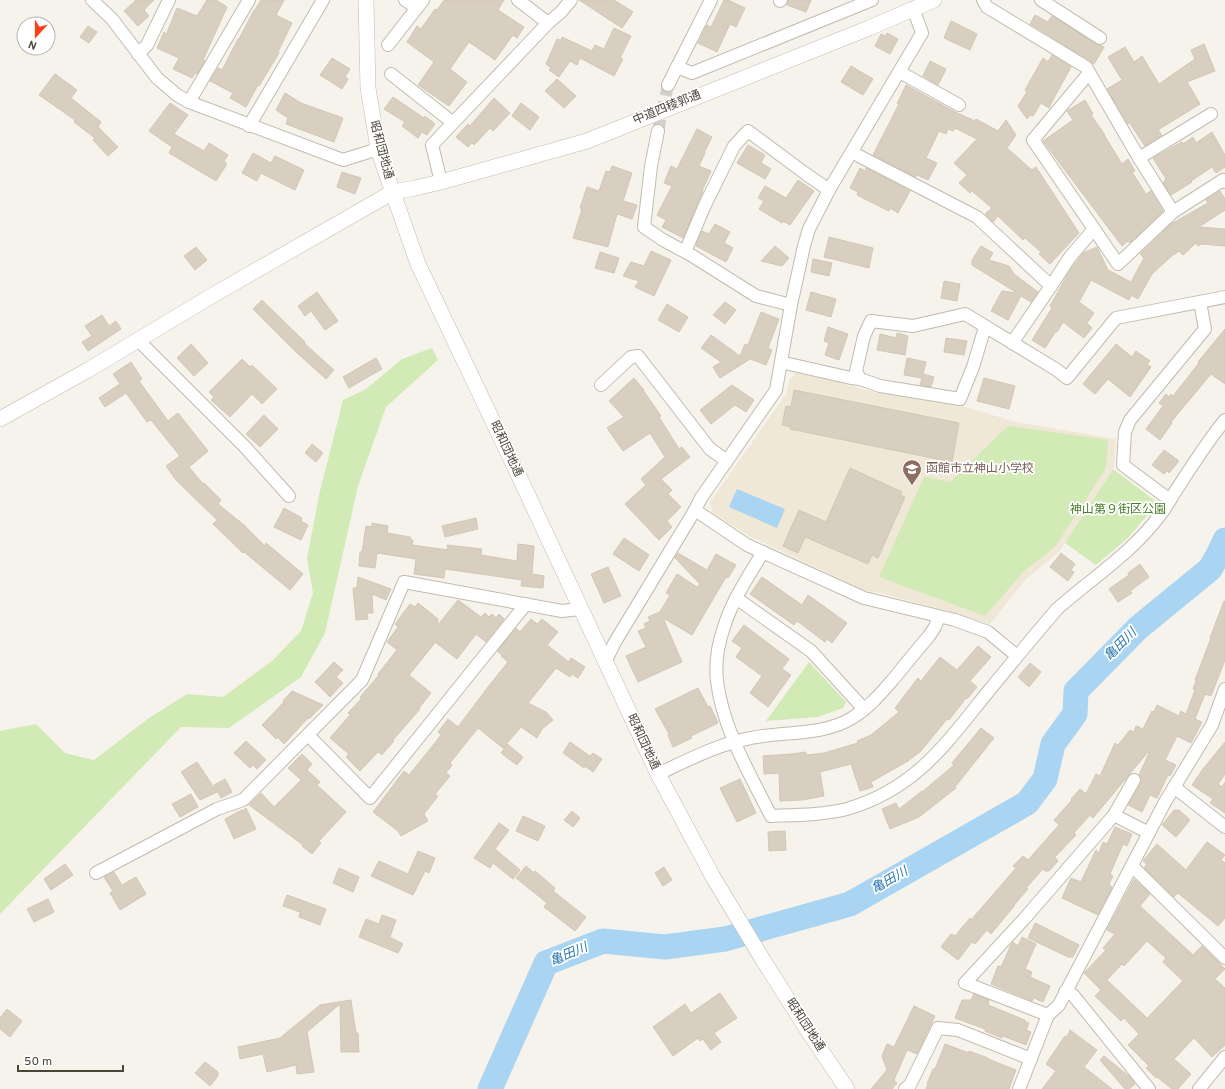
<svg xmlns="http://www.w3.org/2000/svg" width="1225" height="1089" font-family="Overpass,'Noto Sans JP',sans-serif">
<rect width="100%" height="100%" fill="#f6f3ec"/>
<path fill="#efe8d6" d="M796,373l36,7 45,13 89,14 50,15 100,17 -2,28 -55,85 -33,27 -36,45 -45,-14 -65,-17 -14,-2 -117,-55 -36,-23 -3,-11 76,-108 4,-16z"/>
<g fill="#d2eab5">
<path d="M432,348l6,12 -52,47 -28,79 -33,147 -24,44 -72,51 -48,-1 -181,187v-183l36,-7 29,29 29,7 55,-42 38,-24 36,3 49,-36 29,-30 12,-38 -6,-35 13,-67 23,-91 23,-11 36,-30z"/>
<path d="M1008,426l100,14 -2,28 -51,79 -31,24 -39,45 -106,-39 45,-100 26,5z"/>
<path d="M1113,469l41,31 1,6 -27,32 -32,27 -31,-22z"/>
<path d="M809,662l37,40 -3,6 -25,9 -52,4z"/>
</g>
<path fill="#a9d4f2" d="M737,489l48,20 -8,19 -48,-21z"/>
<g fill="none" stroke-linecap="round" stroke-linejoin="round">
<path stroke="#a9d4f2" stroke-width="25" d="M490,1089l56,-126 57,-22 62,6 60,-8 125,-35 177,-101 18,-24 8,-35 22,-30 1,-23 62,-63 72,-59 8,-14 7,-15"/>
</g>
<g fill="#d8cfc1" stroke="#d3c7b4" fill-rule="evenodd">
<path d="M136,0h18l-10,10 5,6 -11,10 -14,-15z"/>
<path d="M207,0h9l11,7 -24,53 2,1 -8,13 -2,-1 -3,5 -19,-9 6,-11 -22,-10 7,-16 2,3 11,-27 20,8z"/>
<path d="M261,0h23l-8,15 16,8 -14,29 1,1 -20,33 -1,-1 -12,22 -16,-9 3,-5 -23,-12 8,-13 4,2 16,-31h1l15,-29h1z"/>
<path d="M444,0h60l-6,10 26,17 -7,11 -4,-3 -18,25 -26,-18 -19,27 17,13 -18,24 -31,-21 16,-23 -27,-20 10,-16 4,3 14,-20 2,1z"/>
<path d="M579,0h35l19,12 -11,16z"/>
<path d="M724,0h4l17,8 -9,19 -6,-3 -13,28 -19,-9 9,-18 4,2z"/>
<path d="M788,0h23l-5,12 -19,-7z"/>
<path d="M1035,15l13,7 4,-6 44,28 8,3 -10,17 -4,-3 -60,-37z"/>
<path d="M951,21l26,13 -7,16 -26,-12z"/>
<path d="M88,26l9,6 -8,11 -9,-6z"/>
<path d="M614,28l17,8 -11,22 3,1 -9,17 -34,-18 -3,7 -7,-4 -11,16 -10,-7 2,-2 -5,-4 11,-25 4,1 1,-3 30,14 3,-6 9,4z"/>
<path d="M887,33l11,6 -8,15 -15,-8 6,-12 4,2z"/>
<path d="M1204,44l11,27 -28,11 13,22 -42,26 4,5 -17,11 -16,-24 -1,2 -21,-35 15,-9 -14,-23 17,-10 9,15 8,-6 17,28 36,-25 -4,-9z"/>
<path d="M1052,55l19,12 -17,31 -5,10 -8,-5 -8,13 -3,-1 -3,4 -9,-13 9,-14 -2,-2 18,-32 5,4z"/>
<path d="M332,58l18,11 -5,8 3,2 -6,10 -22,-14z"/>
<path d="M930,61l16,8 -8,16 -15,-9z"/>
<path d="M851,66l22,13 -10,16 -22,-13z"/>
<path d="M55,74l22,16 -6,8 30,24 -3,5 20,20 -10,9 -15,-16 2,-2 -21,-16 1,-2 -36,-25z"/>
<path d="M557,79l19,17 -12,12 -19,-17z"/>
<path d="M906,85l49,27 20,9 1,-2 22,12 8,-11 10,15 -9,13 25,22 4,-3 43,66 -29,31 -11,-10 2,-2 -16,-14 -2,2 -25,-24 -5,6 -8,-8 7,-6 -20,-17 -2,2 -11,-10 8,-8 -13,-12 23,-24 -22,-11 -2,3 -5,-2 -2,5 -7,-3 -13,27 11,5 -9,17 -11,-5 -1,2 -43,-22 26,-51h-2z"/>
<path d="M285,93l16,10 42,15 -9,24 -48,-18 2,-6 -12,-8z"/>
<path d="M393,97l31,21 1,-2 10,8 -8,11 -5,-3 -4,6 -16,-12 3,-4 -21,-13z"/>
<path d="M494,98l16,15 -17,18 -3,-3 -16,17 -2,-2 -4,4 -12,-10 12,-13 2,2z"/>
<path d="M1085,100l8,14 -2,1 14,20h-1l18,29 6,-5 7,12 -3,1 14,22 5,-3 12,20 -33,32 -2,-2 -6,5 -79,-105 30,-21 -6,-9z"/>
<path d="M170,103l18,12 -14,19 30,17 5,-8 19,12 -4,6 3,3 -11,17 -47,-28 3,-6 -23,-16z"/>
<path d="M521,103l18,14 -9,13 -18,-14z"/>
<path d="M697,129l15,8 -8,16h1l-6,13 12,5 -9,20h1l-20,47 -21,-11 4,-7 -9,-5 15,-29 -8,-3 7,-17 6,3z"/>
<path d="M1212,132l13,23v12l-9,6 -4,-6 -21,14 1,1 -21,13 -8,-12 3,-4 -13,-21 29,-16 1,2 10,-7 3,6z"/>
<path d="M748,145l17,10 -4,8 10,6 -6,10 -28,-16z"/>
<path d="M253,153l18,10 4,-7 29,14 -9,20 -34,-17 -4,8 -15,-8z"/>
<path d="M612,166l20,7 -9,28 14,4 -5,14 -15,-5 -9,33 -35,-9 9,-29 -2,-1 7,-21 12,4 7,-20 4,1z"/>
<path d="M860,168l5,3 1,-3 44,23 -12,22 -8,-5 -1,3 -32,-16 1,-3 -8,-4z"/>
<path d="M342,172l19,6 -6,16 -18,-7z"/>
<path d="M798,180l16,11 -24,34 -7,-4 -1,2 -23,-14 5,-8 -6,-3 7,-12 21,12z"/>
<path d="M1220,191l5,8v11l-26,17 26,2v17l-24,-2 -3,2 -2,-3 -13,12 -4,-4 -4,3h-1l-22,20 -14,25 -7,-4 -2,5 -38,-20 -12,22 15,11 -7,10 5,5 -8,10 -21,-16 -6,10 -1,-1 -11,17 -13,-8 20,-32 -2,-2 19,-34 14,-19 14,-6 11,23 23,12 13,-24 -4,-4 31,-30 37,-21 -2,-3z"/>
<path d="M715,224l15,8 -6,11 9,5 -7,14 -30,-16 6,-15 7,3z"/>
<path d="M829,237l44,11 -4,20 -45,-11z"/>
<path d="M775,246l14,12 -7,8 -21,-5z"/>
<path d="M981,246l12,7 -4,7 20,6 5,8 24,18 -7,10 -10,-6 -13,24 -17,-9 11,-20 15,2 -45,-28v-5z"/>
<path d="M196,247l11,13 -12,10 -11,-14z"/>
<path d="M651,251l20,9 -17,36 -19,-9 4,-6 -16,-5 8,-14 13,4z"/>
<path d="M600,252l19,6 -5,15 -19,-5z"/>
<path d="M813,259l19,4 -3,13 -18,-4z"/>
<path d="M944,281l16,3 -3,17 -16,-3z"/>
<path d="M317,292l21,29 -13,9 -14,-19 -6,5 -7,-10z"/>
<path d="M811,292l25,7 -5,18 -25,-7z"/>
<path d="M262,300l43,42 -1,1 30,27 -8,9 -30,-27 -43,-43z"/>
<path d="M725,302l11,8 -11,14 -12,-9z"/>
<path d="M667,304l21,13 -9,15 -21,-12z"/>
<path d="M761,312l18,7 -11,29 4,2 -6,15 -16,-6 -30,19 -7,-11 8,-5 -20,-14 10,-13 29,21 5,-12 3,1z"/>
<path d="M102,315l7,11 7,-5 5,8 -33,22 -6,-9 10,-6 -7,-10z"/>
<path d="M828,327l20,7 -9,26 -14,-5 4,-12 -5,-2z"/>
<path d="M1225,329v55l-14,-10 -40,48 1,1 -12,17 -14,-11 17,-23 -4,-3 7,-9 3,3 2,-3 2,2 26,-33 -1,-1z"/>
<path d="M897,333l11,3 -3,19 -28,-5 3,-16 16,4z"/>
<path d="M946,338l21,3 -3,14 -20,-3z"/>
<path d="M191,344l17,19 -14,13 -17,-18z"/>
<path d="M1116,344l16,13 4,-6 14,10 -3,3 4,3 -21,30 -22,-18 -13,15 -12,-10z"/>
<path d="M376,358l6,11 -33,19 -6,-11z"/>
<path d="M907,358l19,4 -3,12 11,3 -3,10 -11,-2 2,-7 -18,-3z"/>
<path d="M242,359l8,8 2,-2 25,24 -15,15 -10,-10 -22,23 -19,-17 3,-3 -5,-5z"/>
<path d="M131,362l11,17 -3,2 29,40 10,-8 30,38 -19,16 14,17 1,-1 17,17 -3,4 26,21 21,21 1,-3 37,31 -13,16 -46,-38 -1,1 -30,-29 4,-4 -41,-40 -10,-14 14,-10 -29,-36 -4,2 -21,-29 -21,14 -6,-9 21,-14 -7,-10z"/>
<path d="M634,378l10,12h-1l18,26 -2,1 20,32 3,-2 8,10 -29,22 11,11 -4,4 13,13 -14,14 5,6 -13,13 -34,-36 21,-19 -5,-6 24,-22 -15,-24 -27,18 -16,-23 17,-11 -15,-16z"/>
<path d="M984,378l31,8 -6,23 -32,-8z"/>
<path d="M732,385l22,15 -8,12 -11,-7 -24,19 -11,-14z"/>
<path d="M794,390l165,33 -7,39 -162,-33 1,-2 -9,-2 4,-19 5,1z"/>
<path d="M264,415l14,14 -18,18 -14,-13z"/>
<path d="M312,444l11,9 -7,9 -11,-9z"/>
<path d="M1164,450l15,11 -10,12 -2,-2 -3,3 -12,-9z"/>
<path d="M850,468l52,24 -2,3 5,2 -27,61 -6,-3 -4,9 -63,-27 -7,16 -15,-7 16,-36 27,12z"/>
<path d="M284,508l18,10 -1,3 7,4 -7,15 -27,-13z"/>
<path d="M476,518l2,11 -33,8 -3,-11z"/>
<path d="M372,523l16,3 -1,7 23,4 1,3h2l-1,5 36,5 -1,-5 35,4 -1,6 36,6 1,-17 16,2 -2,28 12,2 -1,12 -22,-2 1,-6 -77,-11 -1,9 -30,-4 2,-15 -39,-6 -2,15 -16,-2 1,-14h2l4,-26 6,1z"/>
<path d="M624,538l25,17 -10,16 -26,-17z"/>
<path d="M678,553l29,17 9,-16 20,11 -8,13 -2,-1 -34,58 -29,-17 19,44 -44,20 -12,-26 20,-9 -8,-16 8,-3 -2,-4 6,-3 -2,-4 12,-5 10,-17 -4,-2 11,-19 20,13 3,-3 -25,-26z"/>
<path d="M1061,553l14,11 -4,6 3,2 -6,9 -18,-14z"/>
<path d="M1140,564l9,13 -19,14 2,2 -14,9 -9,-13 20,-14 -1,-2z"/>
<path d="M608,567l13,29 -17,7 -13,-29z"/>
<path d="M358,577l33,12 -5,11 -14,-6 1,19h-6l1,6 -12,1 -3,-32h4z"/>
<path d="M762,577l40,28 6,-10 39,28 -15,20 -5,-4 -2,3 -28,-21 -3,4 -44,-31z"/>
<path d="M458,600l23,17 4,-4 4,4 3,-3 4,4 3,-4 5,5 -18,23 -10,-8 -19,25 -22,-17 -1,2 -25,31 22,18 -12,15 1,1 -27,31 1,1 -8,9 -4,5 -4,-3 -18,19 -14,-14 3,-3 -19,-16 19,-22 4,2 -5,-5 14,-15 -2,-1 19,-22 -1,-1 19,-24 -10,-8 11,-15 -3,-3 15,-20 5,3 3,-4 20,16 -1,7z"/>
<path d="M1224,601h1v59l-14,36 -6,-2 -10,25 7,3 -11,21 -14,-7 -12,24 11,5 -6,11 -2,-1 -11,23 -7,-3 -8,17 -14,-7 13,-22v-3l-2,-5 10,-22 -1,-1 -55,66 -3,-3 -16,18 2,2 -21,22 3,4 -9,10h-4l-2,-2 -17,19 2,1 -14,16h1l-24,29 -4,-4 -12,14 -3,-2 -14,18 -17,-13 10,-13 4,2 15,-18 1,2 45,-52 -3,-2 10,-10 5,4 31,-35 -5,-5 18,-20 -1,-1 9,-10 6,5 10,-20 4,2 15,-33 3,2 12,-15 4,2 2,-6 7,3 9,-18 2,1 3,-7 22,11 2,-5 5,3 9,-24 -2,-1 3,-8 -1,-1 16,-42h-1z"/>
<path d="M531,619l6,5 5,-5 16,13 -11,13 22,17 2,-4 14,9 -7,11 -6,-4 -2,3 -14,-9 -28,35 18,9 7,8 -11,9 -5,9 -16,-11 -18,21 -25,-20 -28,35 2,2 -6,8 4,3 -15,18 3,2 -14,18 4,7 -27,15 -3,-5 -25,-19 31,-41 5,4 21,-26 11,-14 -3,-3 10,-13 10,8 30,-40 20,-25 -7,-6 1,-1 -5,-4 19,-23 4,4z"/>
<path d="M744,625l45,34 -7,10 9,6 -23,32 -18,-14 12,-17 -26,-19 6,-9 -10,-7z"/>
<path d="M978,646l13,11 -21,24 7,6 -10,12 -1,-1 -17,22 -2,-1 -26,32 -13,10 -37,21 2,5 -13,4 -9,-27 -31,8 4,24 -22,4 -22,1 -1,-28 -15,1 -1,-18 29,-2 14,-2v3l18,-2 34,-10 -1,-2 14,-6 28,-23 -4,-4 23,-30 3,3 19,-24 17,13z"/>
<path d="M334,662l9,8 -7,7 7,6 -13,14 -15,-15z"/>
<path d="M1030,663l11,9 -12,15 -11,-10z"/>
<path d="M698,688l10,19 2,-1 8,17 -27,13 1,2 -19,9 -5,-12 1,-1 -14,-25z"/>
<path d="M292,691l31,14 -14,14 -1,-1 -24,26 -7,-7 -1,2 -14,-14 22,-23 -1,-1z"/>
<path d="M981,728l13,10 -39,49 1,1 -37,29 -29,12 -8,-20 14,-6 3,6 23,-18v1l32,-27 -2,-2z"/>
<path d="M246,741l20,19 -9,9 -4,-4 -3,3 -16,-15z"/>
<path d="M570,742l20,14 3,-3 9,6 -9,13 -8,-6 -1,2 -21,-15z"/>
<path d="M1225,742v32l-7,10 4,3 3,-5v31l-15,-10 3,-4 -21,-14 11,-16z"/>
<path d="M507,744l16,13 -6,8 -16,-12z"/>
<path d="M302,754l10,10 -5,6 13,12 -3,3 29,27 -27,29 2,2 -9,11 -10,-8 1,-1 -54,-40 12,-12 13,14 27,-27 -13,-12z"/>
<path d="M197,762l20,30 -17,8 -19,-28z"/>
<path d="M225,779l7,13 -11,6 -7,-13z"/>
<path d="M740,779l16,34 -19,9 -17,-34z"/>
<path d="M191,794l7,13 -18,10 -8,-13z"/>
<path d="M246,808l10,21 -22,10 -9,-20 17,-9 1,1z"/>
<path d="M1174,810h5l11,10 -14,17 -14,-12z"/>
<path d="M572,811l8,7 -7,9 -9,-7z"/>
<path d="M523,816l22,10 -7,15 -22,-10z"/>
<path d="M499,823l10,7 -14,19 25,21 -7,9 -20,-16 -3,5 -16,-10z"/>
<path d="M1115,827l17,7 -5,12 -4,-2 -13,30 3,2 -4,8 3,3 -14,28 -36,-17 9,-20 10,4 15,-32 3,3 4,-11 4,2z"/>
<path d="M785,831l1,19 -17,1 -1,-19z"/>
<path d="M1207,842l18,13 -4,5 4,3v55l-7,8 -40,-33 -4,4 -1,-1 -29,-28 3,-4 -4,-3 14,-17 29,26z"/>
<path d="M418,851l17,7 -6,15 -4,-2 -12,24 -42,-19 8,-15 29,13z"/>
<path d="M65,864l8,11 -22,15 -7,-11z"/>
<path d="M526,866l8,7 1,-2 20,17 -2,3 33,26 -11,14 -31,-24 3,-4 -31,-25z"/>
<path d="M664,867l8,13 -9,6 -8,-13z"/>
<path d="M339,868l20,9 -6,15 -20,-9z"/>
<path d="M114,872l8,13 14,-8 10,17 -26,16 -10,-17 3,-2 -9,-14z"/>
<path d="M1134,879l16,15 -10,12 53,49 9,-9 23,23 -10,10 10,9v57l-13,12 -18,-19 -20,21 17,15 -13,15h-6l-15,-12 -1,1 -10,-10 3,-2 -21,-21 11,-11 -15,-16 -3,3 -26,-25 6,-6 -17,-17 22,-23 -3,-2 12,-14 -8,-4zM1147,941l19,17 -3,4 20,19 -36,37 -40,-38 15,-16 2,2z"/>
<path d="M287,895l39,14 -6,16 -21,-8 1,-5 -17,-6z"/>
<path d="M48,899l6,13 -20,10 -7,-13z"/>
<path d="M382,915l14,5 -6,17 13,7 -5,9 -39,-16 7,-18 13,5z"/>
<path d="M1035,923l44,22 -6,12h-5l-40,-19z"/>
<path d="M1022,937l14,7 -11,25 7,3 -2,5 20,9 -7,16 -9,-4 -2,3 -41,-17 7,-18 3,1 10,-22 2,-3 5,4z"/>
<path d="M720,993l17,25 -23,15 7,9 -10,8 -8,-11 -3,2 -2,-3 -25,18 -20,-29 32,-23 6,9z"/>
<path d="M974,994l15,6 -1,5 37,15 -1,1 5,2 -3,7 5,2 -5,13 -23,-9 -1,2 -17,-7v-2l-30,-11 7,-18h9z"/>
<path d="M351,1000l5,33h2l1,19h-18l-1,-48 -33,28 7,40 -17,2 -1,-9 -29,7 -4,-18 -23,5 -2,-12 42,-9 40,-33z"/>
<path d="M914,1006l21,10 -18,38 -10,-4 -13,30 3,3 -5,6h-21l16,-19 -5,-14 5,-12 7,3z"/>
<path d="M7,1009l15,12 -12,16 -10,-8v-11z"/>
<path d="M1070,1030l27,20 -13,17 28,22h-70l14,-18 -10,-7 19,-28 2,1z"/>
<path d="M945,1044l24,9v-2l19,7v1l28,11 -7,19h-83l2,-5h-1l6,-15h2z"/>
<path d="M1104,1056l26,21 5,7 -6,5h-4l-25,-29z"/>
<path d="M205,1062l13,10v4l-8,10 -15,-13z"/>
</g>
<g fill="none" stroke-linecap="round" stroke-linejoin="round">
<path stroke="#d4d0c8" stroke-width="12" stroke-dasharray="12 6" stroke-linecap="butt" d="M658,131l10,-46"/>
<defs>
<g id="minor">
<path d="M92,0l20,19 45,59 20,17 12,7 154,58 35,-11"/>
<path d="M405,0l12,8"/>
<path d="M518,0l30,23"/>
<path d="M983,0l4,7 99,60 53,91 34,54"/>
<path d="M1041,0l59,38"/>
<path d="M780,1l1,-1"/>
<path d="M388,45l35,-45"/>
<path d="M138,54l9,-9 22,-45"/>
<path d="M677,67l15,6 180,-73"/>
<path d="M1089,73l-56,67 85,124 55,-52 50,-32 2,2"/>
<path d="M391,74l61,48"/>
<path d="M905,75l54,30"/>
<path d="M668,85l43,-85"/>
<path d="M189,102l60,-102"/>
<path d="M249,126l74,-126"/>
<path d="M658,131l-7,35 -7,61 19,13 28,15 65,41 35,9"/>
<path d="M859,156l118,61 74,69 19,-29 24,-28"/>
<path d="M1139,158l72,-44"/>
<path d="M441,182l-9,-37 116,-122 13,-11 10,-12"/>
<path d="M688,245l16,-38 30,-61 14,-15 58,43 23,16"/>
<path d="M985,327l-12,40 -13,32 -80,-13 -20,-7 -4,-8 8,-35 7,-15 42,5 52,-12 92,56 10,8 49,-60 109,-21"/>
<path d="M138,340l107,107 44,49"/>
<path d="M1012,343l39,-57"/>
<path d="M789,364l62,14 9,1"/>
<path d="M601,385l30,-28 7,-1 72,93 17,12"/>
<path d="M1170,500l-47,-35 2,-33 5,-12 75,-91 -5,-27"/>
<path d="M695,510l52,35 117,53 91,22 33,12 29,24"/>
<path d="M763,552c-14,24 -31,48 -39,75 -6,17 -9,36 -7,54 6,49 33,93 54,135 25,-1 51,-1 76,-7 68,-20 98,-64 140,-116 23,-28 46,-56 70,-84 35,-31 75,-56 103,-94 5,-6 9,-13 13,-20 17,-26 33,-52 52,-75"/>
<path d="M736,598l75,53 53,58"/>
<path d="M605,662l10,-20 80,-132 6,-12 75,-108 15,-85 13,-59 5,-17 20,-39 93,-157 -9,-25"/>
<path d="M308,735l62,63 156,-194"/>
<path d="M658,774c30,-14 60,-30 93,-36 33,-7 72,-2 101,-20 18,-11 30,-26 44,-42 11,-14 22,-27 33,-40l6,-9 4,-10"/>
<path d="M1174,787l51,40"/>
<path d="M1114,815l20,-35"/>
<path d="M1132,866l93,92"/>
<path d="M96,873l121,-64 26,-9 119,-120 42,-98 158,29 18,-2"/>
<path d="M1065,992l8,3 76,94"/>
<path d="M1048,1015l-83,-32 60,-65 89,-103 35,18"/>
<path d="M905,1089l5,-4 28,-57 20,2 73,29"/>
<path d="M1019,1089l29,-74 11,-10 106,-203 47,-77 13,-36"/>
<path d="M1199,1089l26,-32"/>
</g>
<g id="tertiary">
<path d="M366,0l2,88 7,42 3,19 8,24 32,91 100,210 140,300 55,103 50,83 45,71 39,58"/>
<path d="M0,419l88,-49 120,-72 185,-106 22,-4 26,-6 146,-41 282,-113 65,-28"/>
</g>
</defs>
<use href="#minor" stroke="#c2bbae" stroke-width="14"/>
<use href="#tertiary" stroke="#c2bbae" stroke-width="16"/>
<use href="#minor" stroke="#fff" stroke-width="12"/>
<use href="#tertiary" stroke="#fff" stroke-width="15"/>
</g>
<defs>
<symbol id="school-pin" viewBox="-11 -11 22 30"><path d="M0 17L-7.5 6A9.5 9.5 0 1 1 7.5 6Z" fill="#8d6e63" stroke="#fff"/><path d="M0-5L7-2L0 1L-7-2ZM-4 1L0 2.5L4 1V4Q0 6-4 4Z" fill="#fff"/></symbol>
</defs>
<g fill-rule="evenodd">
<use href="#school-pin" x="901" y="458" width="22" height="30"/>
</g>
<g text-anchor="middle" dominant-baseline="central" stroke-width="3.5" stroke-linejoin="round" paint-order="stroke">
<g font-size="12" fill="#4b4439" stroke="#fff">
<text transform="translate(667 108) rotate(-22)">中道四稜郭通</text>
<text transform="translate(381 150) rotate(75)">昭和団地通</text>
<text transform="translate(506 449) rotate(65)">昭和団地通</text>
<text transform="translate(643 742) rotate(65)">昭和団地通</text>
<text transform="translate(805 1025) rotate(57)">昭和団地通</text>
</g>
<g font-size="12" fill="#785e54" stroke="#fff" text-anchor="start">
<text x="926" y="469">函館市立神山小学校</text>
</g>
<g font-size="12" fill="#4a7f2a" stroke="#fff">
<text x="1118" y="510">神山第９街区公園</text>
</g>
<g font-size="13" font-style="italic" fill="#2e7ab2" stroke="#fff">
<text transform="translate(1121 645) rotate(-45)">亀田川</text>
<text transform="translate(890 881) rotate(-30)">亀田川</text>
<text transform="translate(569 955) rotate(-23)">亀田川</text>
</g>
</g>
<g transform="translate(36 36) rotate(201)"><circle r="19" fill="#ffffff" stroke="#b7b4b0"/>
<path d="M0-3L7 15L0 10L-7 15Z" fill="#fc3f1d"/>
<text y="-6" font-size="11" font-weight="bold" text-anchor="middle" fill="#4b4439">N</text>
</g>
<path d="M18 1065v6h105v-6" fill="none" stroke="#4b4439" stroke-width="2"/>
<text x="24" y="1065" font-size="12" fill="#4b4439" stroke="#ffffff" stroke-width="3" paint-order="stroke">50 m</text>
</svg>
